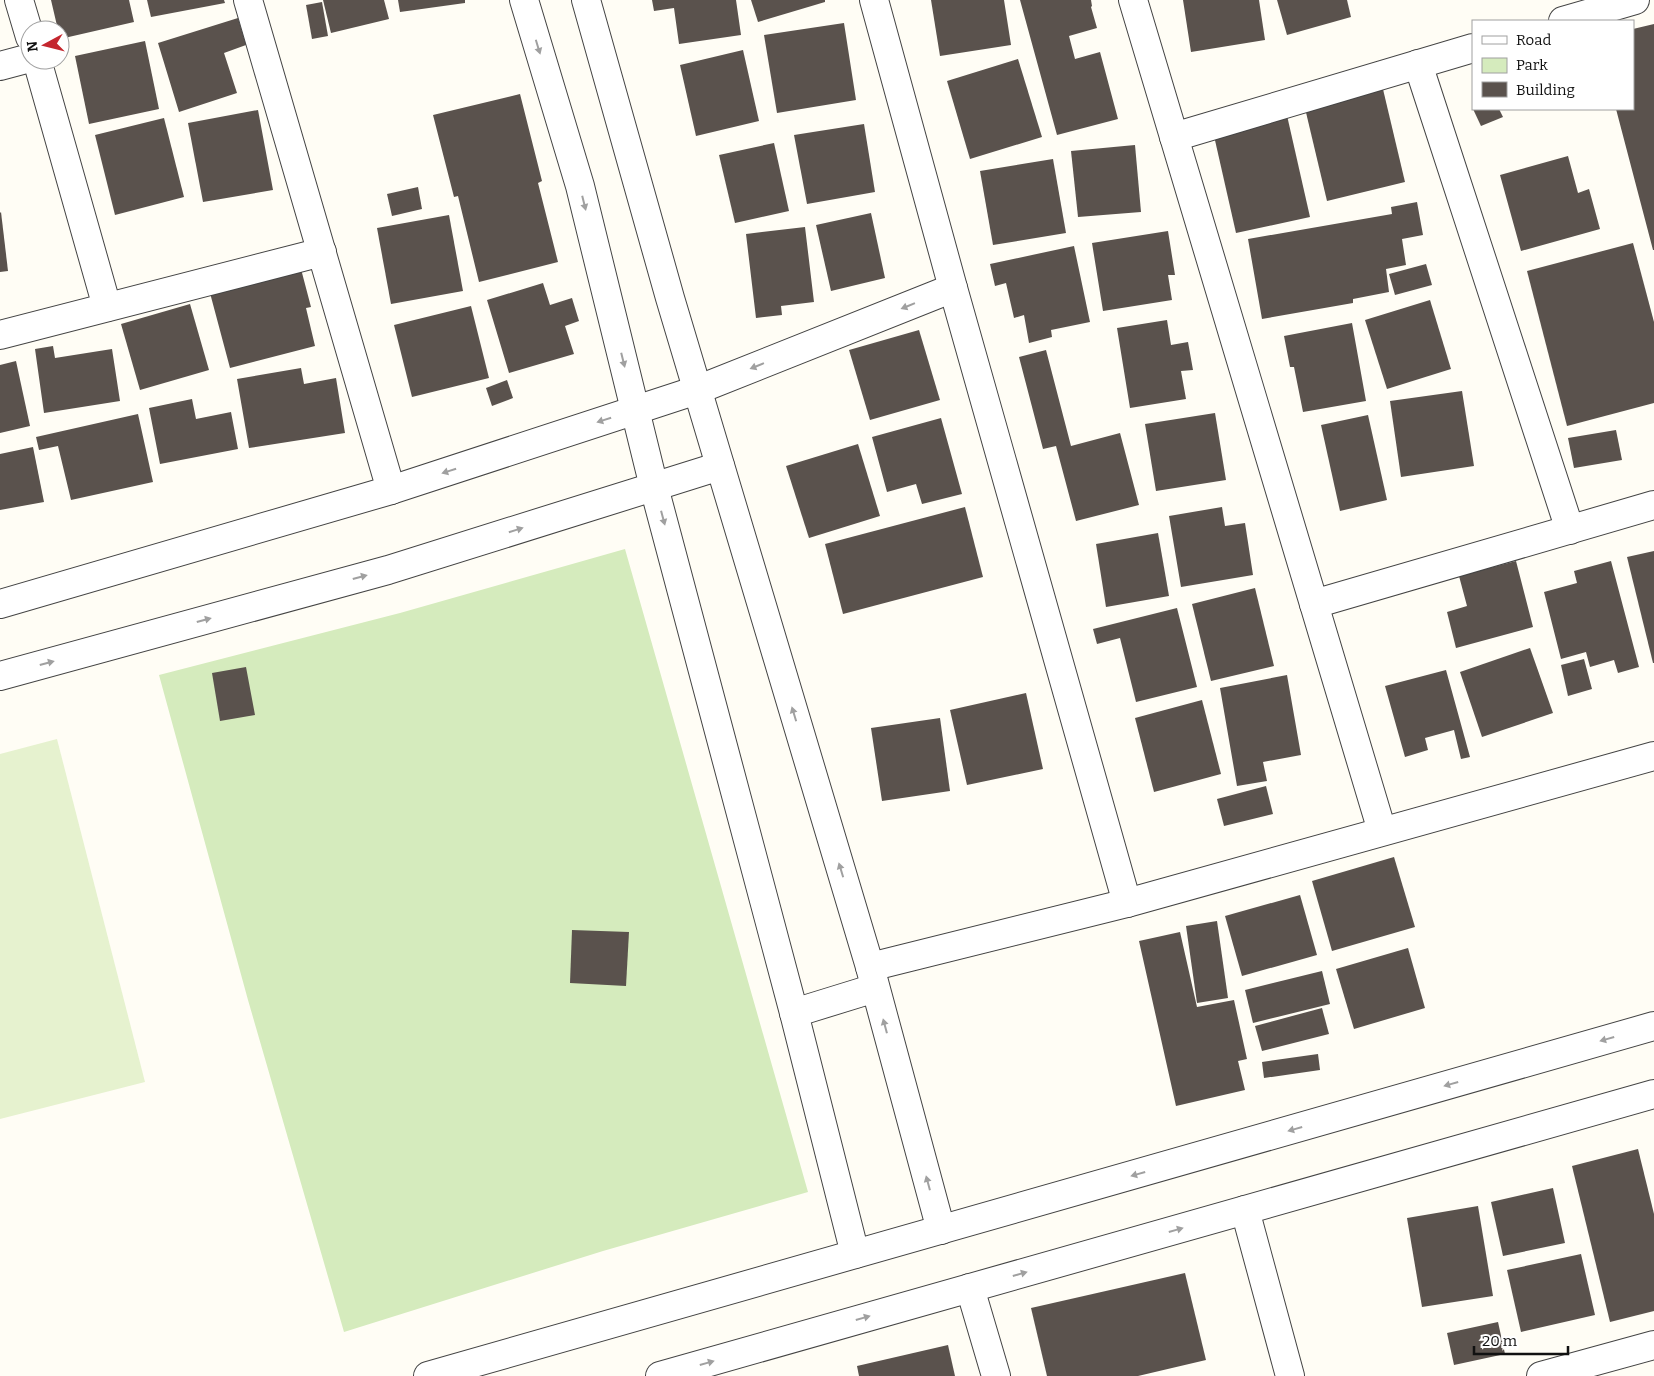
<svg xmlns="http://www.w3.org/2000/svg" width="1654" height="1376" font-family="Bitter,serif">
<rect width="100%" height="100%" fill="#fffdf5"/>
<path fill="#d5ebbd" d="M625,549l183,643 -205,59 -259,81 -96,-332 -89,-325 241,-62z"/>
<path fill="#e6f2cf" d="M57,739l88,343 -145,37v-365z"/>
<g fill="#5a524d">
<path d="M51,0h78l5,22 -74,17v-9h-2z"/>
<path d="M147,0h77l1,3 -74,14z"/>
<path d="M323,0h61l5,19 -58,14z"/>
<path d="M398,0h67v3l-65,9z"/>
<path d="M652,0h84l5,35 -62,9 -5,-36 -20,3z"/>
<path d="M751,0h74v2l-67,20z"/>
<path d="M931,0h73l7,45 -71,11z"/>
<path d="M1020,0h71l1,6 -1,1 6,21 -28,8 6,23 25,-7 18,67 -61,16z"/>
<path d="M1183,0h76l6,40 -74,12z"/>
<path d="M1277,0h70l4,17 -64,18z"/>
<path d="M322,2l6,34 -16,3 -6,-34z"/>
<path d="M238,18l8,27 -22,8 13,40 -58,19 -21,-69z"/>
<path d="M844,23l12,77 -79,13 -13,-78z"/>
<path d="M1654,24v226h-1l-37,-141h17v-80z"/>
<path d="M145,41l14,68 -70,15 -14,-68z"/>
<path d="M743,50l16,71 -63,15 -16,-71z"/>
<path d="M1018,59l24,78 -72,22 -23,-78z"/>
<path d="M1382,85l23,97 -78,19 -23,-97z"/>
<path d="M520,94l22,87 -4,2 20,79 -79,20 -21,-86 -4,1 -21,-82z"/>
<path d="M1473,109h26l4,8 -22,9z"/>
<path d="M258,110l15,80 -70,12 -15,-79z"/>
<path d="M1286,111l24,106 -74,16 -24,-106z"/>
<path d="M164,118l20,79 -69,18 -20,-80z"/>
<path d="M864,124l11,68 -68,12 -13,-69z"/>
<path d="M774,143l15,68 -54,12 -16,-68z"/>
<path d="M1135,145l6,67 -63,5 -7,-66z"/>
<path d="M1568,156l10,37 11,-4 11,40 -79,22 -21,-76z"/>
<path d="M1053,159l13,74 -73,12 -13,-74z"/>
<path d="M418,187l4,22 -30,7 -5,-22z"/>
<path d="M1417,202l6,33 -21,4 4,26 -20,4 3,23 -36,7v4l-91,16 -14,-80 144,-25 -1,-7z"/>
<path d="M1,212l7,59 -8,1v-59z"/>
<path d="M871,213l14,65 -54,13 -15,-66z"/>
<path d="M449,215l14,76 -72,13 -14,-76z"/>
<path d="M805,227l9,75 -33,4 1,9 -26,3 -10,-84z"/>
<path d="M1168,231l7,44h-7l4,25 -69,11 -11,-68z"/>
<path d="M1633,243l21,79v81l-87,23 -40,-155z"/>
<path d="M1074,246l16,76 -39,8 1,7 -23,6 -5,-28 -10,3 -8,-35 -11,3 -5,-22z"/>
<path d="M1426,264l6,21 -37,10 -6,-21z"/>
<path d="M301,269l10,38 -5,1 9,38 -85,22 -20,-75z"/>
<path d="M543,283l7,22 22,-7 7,23 -14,5 9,28 -65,19 -22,-73z"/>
<path d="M1430,300l21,69 -64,20 -22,-69z"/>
<path d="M190,304l19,66 -69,20 -19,-66z"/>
<path d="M471,306l18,72 -77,19 -18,-72z"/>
<path d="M1167,320l4,25 17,-3 5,28 -12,1 5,28 -56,9 -13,-80z"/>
<path d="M1352,323l14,78 -63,11 -9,-45h-4l-6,-31z"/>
<path d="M919,330l21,70 -70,20 -21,-70z"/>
<path d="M53,346l2,12 57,-9 8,52 -76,12 -9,-64z"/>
<path d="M1046,350l25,96 49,-13 19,72 -63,16 -20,-75 -13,3 -24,-92z"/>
<path d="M16,361l14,65 -30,7v-68z"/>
<path d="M301,368l3,16 32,-6 9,55 -96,15 -12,-69z"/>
<path d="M507,380l6,18 -21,8 -6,-18z"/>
<path d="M1462,391l12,75 -73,11 -11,-76z"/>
<path d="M192,399l4,20 35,-7 7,37 -78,15 -11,-56z"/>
<path d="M1215,413l11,67 -70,11 -11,-67z"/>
<path d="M138,414l15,68 -82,18 -13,-54 -19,4 -3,-13z"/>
<path d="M1368,415l19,85 -47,11 -19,-86z"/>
<path d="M941,418l21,76 -40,10 -6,-20 -29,8 -15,-55z"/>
<path d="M1616,430l6,30 -48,8 -6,-30z"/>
<path d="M858,444l22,72 -71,22 -23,-72z"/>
<path d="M33,447l11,55 -44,8v-56z"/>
<path d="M965,507l18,70 -140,37 -18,-70z"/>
<path d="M1222,507l3,19 20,-3 8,52 -72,12 -12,-71z"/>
<path d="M1158,533l11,63 -63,11 -10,-63z"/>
<path d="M1654,551v112h-1l-26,-106z"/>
<path d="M1516,561l17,66 -77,21 -9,-36 20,-6 -8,-30z"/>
<path d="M1611,561l28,106 -21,6 -4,-13 -24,7 -4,-15 -25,7 -17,-67 33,-9 -3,-12z"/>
<path d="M1255,588l19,78 -63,15 -19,-77z"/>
<path d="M1177,608l20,79 -61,15 -16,-64 -23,6 -4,-15z"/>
<path d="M1530,648l23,65 -71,24 -22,-65z"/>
<path d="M1584,659l8,30 -24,7 -7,-31z"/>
<path d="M246,667l9,48 -35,6 -8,-48z"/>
<path d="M1446,670l24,87 -9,2 -7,-29 -29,8 3,12 -23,7 -20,-71z"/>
<path d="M1287,675l14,80 -38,7 4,19 -30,5 -17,-98z"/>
<path d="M1026,693l17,76 -76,16 -17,-75z"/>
<path d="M1202,700l19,74 -67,18 -19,-74z"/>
<path d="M940,718l10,73 -68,10 -11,-73z"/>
<path d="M1266,786l7,28 -49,12 -7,-27z"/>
<path d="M1394,857l21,70 -83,24 -20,-70z"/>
<path d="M1300,895l17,60 -75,21 -17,-60z"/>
<path d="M1217,921l11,77 -31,5 -11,-77z"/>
<path d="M572,930l57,2 -3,54 -56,-3z"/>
<path d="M1180,932l17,75 37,-7 13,59 -9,2 7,29 -69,16 -37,-165z"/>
<path d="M1408,948l17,60 -71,21 -18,-60z"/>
<path d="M1322,971l8,33 -77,19 -8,-33z"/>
<path d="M1322,1008l7,26 -67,17 -7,-25z"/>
<path d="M1318,1054l2,16 -56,8 -2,-16z"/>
<path d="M1638,1149l16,65v97l-44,11 -38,-156z"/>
<path d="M1553,1188l12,55 -62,13 -12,-54z"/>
<path d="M1478,1206l15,90 -71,11 -15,-89z"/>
<path d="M1581,1254l14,61 -74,17 -14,-62z"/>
<path d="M1185,1273l21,87 -68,16h-91l-16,-68z"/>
<path d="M1498,1322l7,32 -51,11 -7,-32z"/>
<path d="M948,1345l7,31h-96l-2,-10z"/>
</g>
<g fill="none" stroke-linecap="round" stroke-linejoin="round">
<defs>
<g id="minor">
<path d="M19,0l11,37"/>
<path d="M248,0l143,490"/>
<path d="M524,0l56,186 74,301 140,526 61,241"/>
<path d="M586,0l84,298 200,669 71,263"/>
<path d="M874,0l79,288 174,615"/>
<path d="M1133,0l249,831"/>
<path d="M1563,21l72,-21"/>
<path d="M37,60l70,247"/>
<path d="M1418,64l152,466"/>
<path d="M0,66l30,-8"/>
<path d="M1174,137l299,-89"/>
<path d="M0,335l322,-83"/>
<path d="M0,604l391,-114 306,-100 256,-102"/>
<path d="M1314,604l340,-99"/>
<path d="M0,676l388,-106 332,-104"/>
<path d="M870,967l257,-64 527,-147"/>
<path d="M794,1013l81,-25"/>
<path d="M1245,1210l45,166"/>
<path d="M970,1288l26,88"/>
<path d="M428,1376l1226,-350"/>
<path d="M660,1376l994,-282"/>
<path d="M1541,1376l113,-31"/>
</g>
</defs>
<use href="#minor" stroke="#444" stroke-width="30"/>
<use href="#minor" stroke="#fff" stroke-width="28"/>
</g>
<defs><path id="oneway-solid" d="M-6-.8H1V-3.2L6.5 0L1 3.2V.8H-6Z" transform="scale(1.25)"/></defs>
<g fill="#a0a0a0">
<use href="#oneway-solid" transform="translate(538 47) rotate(73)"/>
<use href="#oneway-solid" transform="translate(584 203) rotate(76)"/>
<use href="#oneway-solid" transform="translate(908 306) rotate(158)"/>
<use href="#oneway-solid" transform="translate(623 360) rotate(76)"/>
<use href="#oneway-solid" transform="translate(757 366) rotate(158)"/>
<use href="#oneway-solid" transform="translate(604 420) rotate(162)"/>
<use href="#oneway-solid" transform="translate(449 471) rotate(162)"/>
<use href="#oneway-solid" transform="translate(663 518) rotate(75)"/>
<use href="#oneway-solid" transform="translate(516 530) rotate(-17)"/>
<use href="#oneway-solid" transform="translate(360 577) rotate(-15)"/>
<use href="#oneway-solid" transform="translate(204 620) rotate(-15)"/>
<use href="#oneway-solid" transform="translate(47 663) rotate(-15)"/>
<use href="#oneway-solid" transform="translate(794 714) rotate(-107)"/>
<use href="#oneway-solid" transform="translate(841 870) rotate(-107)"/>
<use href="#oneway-solid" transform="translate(885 1026) rotate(-105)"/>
<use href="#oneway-solid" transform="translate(1607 1039) rotate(164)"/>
<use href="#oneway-solid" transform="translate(1451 1084) rotate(164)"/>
<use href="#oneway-solid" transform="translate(1295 1129) rotate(164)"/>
<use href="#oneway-solid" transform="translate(1138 1174) rotate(164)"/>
<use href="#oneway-solid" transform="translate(928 1183) rotate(-105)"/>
<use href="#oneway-solid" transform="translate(1176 1230) rotate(-16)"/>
<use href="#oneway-solid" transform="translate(1020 1274) rotate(-16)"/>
<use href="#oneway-solid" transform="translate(863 1318) rotate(-16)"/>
<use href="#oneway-solid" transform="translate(707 1363) rotate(-16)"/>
</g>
<rect x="1472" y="20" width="162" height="90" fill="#ffffff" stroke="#a0a0a0"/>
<rect x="1482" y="36" width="25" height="8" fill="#ffffff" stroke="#a0a0a0"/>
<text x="1516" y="45" font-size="15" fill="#111111">Road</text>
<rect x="1482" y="58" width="25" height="15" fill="#d5ebbd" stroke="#a0a0a0"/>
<text x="1516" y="70" font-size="15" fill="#111111">Park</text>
<rect x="1482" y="82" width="25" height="15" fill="#5a524d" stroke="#a0a0a0"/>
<text x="1516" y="95" font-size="15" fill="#111111">Building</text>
<g transform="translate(45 45) rotate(263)"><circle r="24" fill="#ffffff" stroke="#a0a0a0"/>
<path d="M0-4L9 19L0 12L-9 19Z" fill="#c4262e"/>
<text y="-8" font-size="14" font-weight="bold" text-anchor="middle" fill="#111111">N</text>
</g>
<path d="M1474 1346v8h94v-8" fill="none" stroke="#111111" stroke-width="2.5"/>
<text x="1482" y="1346" font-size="15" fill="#111111" stroke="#ffffff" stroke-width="4" paint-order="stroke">20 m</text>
</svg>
